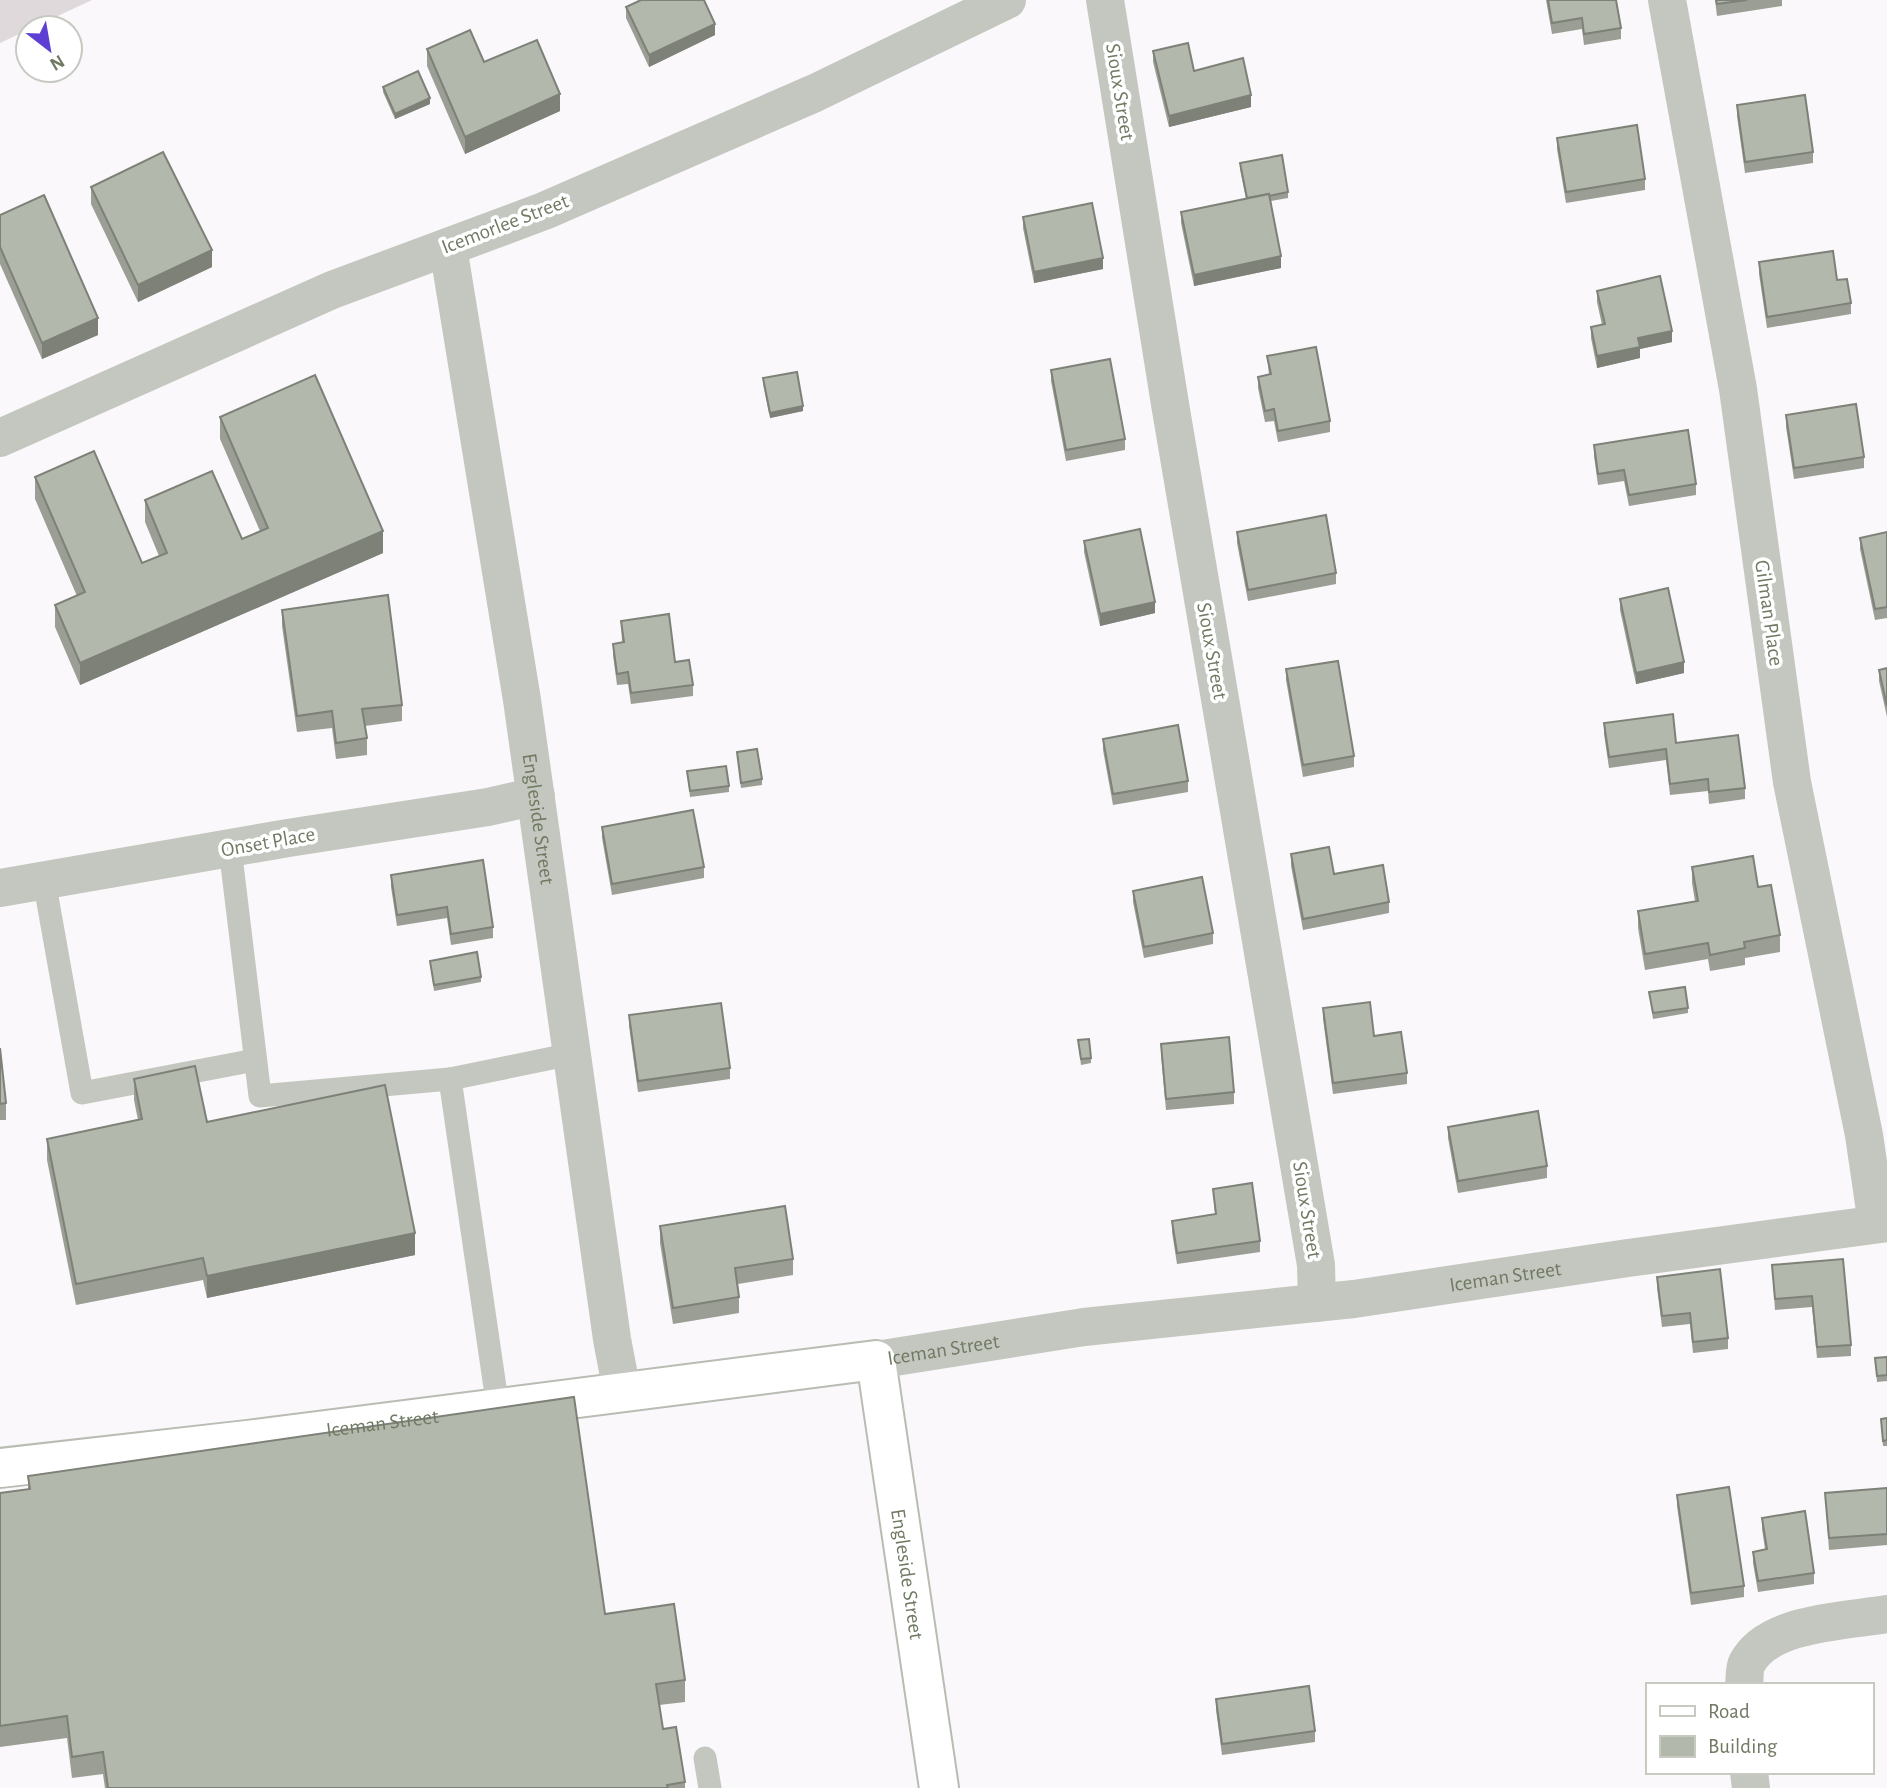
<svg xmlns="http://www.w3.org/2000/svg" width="1887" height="1788" font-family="'Alegreya Sans',sans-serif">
<rect width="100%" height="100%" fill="#faf8fa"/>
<path fill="#e0d9dc" d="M0,0h92l-92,43z"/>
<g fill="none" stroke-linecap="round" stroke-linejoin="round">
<defs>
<g id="secondary">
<path id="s3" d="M0,1468l247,-28 629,-80 63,428"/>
</g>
</defs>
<use href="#secondary" stroke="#b8bcb2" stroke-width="42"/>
<g stroke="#c4c7bf" stroke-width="23">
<path d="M230,848l30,248 190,-17"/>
<path d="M44,880l38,213 173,-33"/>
<path d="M498,1408l-48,-329 122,-25"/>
<path d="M705,1758l5,30"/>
</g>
<g stroke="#c4c7bf" stroke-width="38">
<path d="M1105,0l66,410 145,855 1,38"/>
<path d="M1667,0l71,389 54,393 72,353 13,89"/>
<path id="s1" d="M448,247l74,453 90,639 10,53"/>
<path d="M0,438l332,-148 212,-79 271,-118 192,-93"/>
<path d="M0,888l288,-50 200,-31 48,-11"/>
<path id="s2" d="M876,1360l208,-33 270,-28 274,-41 259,-35"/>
<path d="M1744,1685c1,-7 0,-16 3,-22 21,-41 99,-42 140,-49"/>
<path d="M1749,1772l2,16"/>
</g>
<use href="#secondary" stroke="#fff" stroke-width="38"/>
</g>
<g fill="#9a9e94">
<path d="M1546,0h70l5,28v11l-37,6 -2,-16 -30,5z"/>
<path d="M1715,0h67v6l-65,10z"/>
<path d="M626,7l89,28 -66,32 -23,-49z"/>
<path d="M427,49l133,62 -95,43 -38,-88z"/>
<path d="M1153,51l41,20 57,36 -82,20 -16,-65z"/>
<path d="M383,87l47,17 -35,15 -12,-27z"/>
<path d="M1737,105l76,47v11l-68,10 -8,-57z"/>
<path d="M1557,138l88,41v11l-79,13 -9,-54z"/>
<path d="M1240,163l48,29v6l-17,3 10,67 -87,18 -13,-63v-11l65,-13 -6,-30z"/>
<path d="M91,187l121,80 -74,35 -47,-98z"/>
<path d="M0,215l98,120 -56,24 -42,-95z"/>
<path d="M1023,217l80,52 -69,14 -11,-55z"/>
<path d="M1759,262l78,18 14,23v11l-84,14 -8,-54z"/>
<path d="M1597,291l75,51 -32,7v9l-43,10 -6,-30v-11l11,-2 -5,-23z"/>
<path d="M1267,356l63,65v11l-52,10 -4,-21 -9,1 -7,-34v-11l11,-2z"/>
<path d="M1051,370l74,69v11l-59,11 -15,-80z"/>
<path d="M763,378l40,33 -33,7 -7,-34z"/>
<path d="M1786,415l78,42v11l-70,11 -8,-52z"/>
<path d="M220,417l163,136 -303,132 -25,-58v-22l22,-9 -42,-97v-22l107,86 17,-7 -14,-34v-22l97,39 18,-8 -40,-92z"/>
<path d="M1594,445l102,39v11l-67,11 -5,-25 -26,4 -4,-29z"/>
<path d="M1237,532l99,41v11l-88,17 -11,-58z"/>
<path d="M1887,532v86l-12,2 -15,-71v-11z"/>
<path d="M1084,541l71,72 -55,13 -16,-74z"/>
<path d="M1620,599l64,74 -48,11 -16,-74z"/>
<path d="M282,610l120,95v16l-37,5 2,12v17l-31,4 -4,-31 -35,4 -15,-106z"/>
<path d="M621,621l54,41 18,23v11l-62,8 -3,-20 -11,1 -4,-30v-11l9,-2z"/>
<path d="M1887,668v49l-8,-36v-11z"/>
<path d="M1286,669l68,87v11l-51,10 -17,-97z"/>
<path d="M1604,723l72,20 69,45v11l-36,5 -1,-13 -38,4 -4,-35 -57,8 -5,-34z"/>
<path d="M1103,739l85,42v11l-75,13 -10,-55z"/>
<path d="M737,752l25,27v6l-21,3z"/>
<path d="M687,771l42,15v6l-39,5z"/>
<path d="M602,827l102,40v11l-92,17 -10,-57z"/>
<path d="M1291,854l98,48v11l-86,17 -12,-64z"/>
<path d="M1692,867l66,20 22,48v17l-35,6v7l-35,6 -2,-12 -63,11 -7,-42v-17l57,-10 -3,-18z"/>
<path d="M391,875l102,52v11l-42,7 -4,-27 -50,8 -6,-39z"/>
<path d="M1133,891l80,42v11l-69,14 -11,-56z"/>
<path d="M430,961l51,16v5l-47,9z"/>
<path d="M1649,992l39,16v5l-35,6z"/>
<path d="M1323,1008l51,28 33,37v11l-74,10 -10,-75z"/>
<path d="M629,1015l101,53v11l-92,13 -9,-66z"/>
<path d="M1078,1040l13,18v5l-10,2z"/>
<path d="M1161,1044l73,48v12l-68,6 -5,-55z"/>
<path d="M0,1048l6,55v17h-6z"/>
<path d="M134,1079l73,43 208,133 -208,43 -4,-18 -127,25 -29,-145v-21l91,-19 -4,-20z"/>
<path d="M1448,1127l99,39v12l-89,15 -10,-55z"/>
<path d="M1213,1189l47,52v11l-83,12 -5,-32v-11l43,-7z"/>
<path d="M660,1226l133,33v16l-55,9 1,13v16l-66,11 -13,-81z"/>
<path d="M1843,1259l8,86v11l-34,2 -5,-51 -37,3 -3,-45z"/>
<path d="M1657,1277l71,61v11l-35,4 -3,-29 -28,3 -5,-39z"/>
<path d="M1887,1357v24l-10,1 -2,-24z"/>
<path d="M1887,1418v28h-4l-2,-27z"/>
<path d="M28,1476l577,138 80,66v22l-26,3 4,24 22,53v6h-580l-2,-14 -31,4 -5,-40 -67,9v-254l28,-4z"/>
<path d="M1887,1488v57l-58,5 -4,-57z"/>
<path d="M1677,1495l67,91v11l-53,8 -14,-99z"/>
<path d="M1762,1518l52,55v11l-56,8 -5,-29v-11l12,-3 -3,-20z"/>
<path d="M1216,1699l99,32v11l-93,13 -6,-45z"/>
</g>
<g fill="#7d8178">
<path d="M715,24v11l-66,32v-12z"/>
<path d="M560,94v17l-95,43v-17z"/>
<path d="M1251,95v12l-82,20v-11z"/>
<path d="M430,98v6l-35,15v-5z"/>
<path d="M212,250v17l-74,35v-17z"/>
<path d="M1281,256v12l-87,18v-11z"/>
<path d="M1103,258v11l-69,14v-11z"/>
<path d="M98,318v17l-56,24v-16z"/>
<path d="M1672,331v11l-32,7v9l-43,10v-12l41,-18z"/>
<path d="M803,406v5l-33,7v-5z"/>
<path d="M383,531v22l-303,132v-22z"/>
<path d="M1155,602v11l-55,13v-12z"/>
<path d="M1684,662v11l-48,11v-11z"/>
<path d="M415,1233v22l-208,43v-22z"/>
</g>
<g fill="#b3b8ac" stroke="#7d8178" stroke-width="2">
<path d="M641,0h63l11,24 -66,31 -23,-48z"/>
<path d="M1548,0h68l5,28 -37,6 -2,-16 -30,5z"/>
<path d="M1716,0h31l-30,4z"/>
<path d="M470,30l14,32 53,-22 23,54 -95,43 -38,-88z"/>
<path d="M1188,43l6,28 49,-13 8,37 -82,21 -16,-65z"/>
<path d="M418,71l12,27 -35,16 -12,-27z"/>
<path d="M1805,95l8,57 -68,10 -8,-57z"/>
<path d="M1637,125l8,54 -79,13 -9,-54z"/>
<path d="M163,152l49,98 -74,35 -47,-98z"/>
<path d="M1282,155l6,37 -19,4v-2l-22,4 -7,-35z"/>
<path d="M1269,194l12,62 -87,19 -13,-63z"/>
<path d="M44,195l54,123 -56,25 -42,-96v-32z"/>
<path d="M1092,203l11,55 -69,14 -11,-55z"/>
<path d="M1833,251l4,29 10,-1 4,24 -84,14 -8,-55z"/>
<path d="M1660,276l12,55 -34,7 2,9 -43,9 -6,-29 14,-3 -8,-33z"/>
<path d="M1316,347l14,74 -52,10 -4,-22 -9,2 -7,-34 13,-3 -4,-18z"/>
<path d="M1110,359l15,80 -59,11 -15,-80z"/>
<path d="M797,372l6,34 -33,7 -7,-35z"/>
<path d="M315,375l68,156 -303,132 -25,-58 30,-13 -50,-115 59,-26 48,112 25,-10 -22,-53 67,-29 30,68 26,-11 -48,-111z"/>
<path d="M1856,404l8,53 -70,11 -8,-53z"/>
<path d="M1688,430l8,54 -67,11 -5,-25 -26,4 -4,-29z"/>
<path d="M1326,515l10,58 -88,17 -11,-58z"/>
<path d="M1140,529l15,73 -55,12 -16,-73z"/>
<path d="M1887,532v75l-12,2 -15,-71z"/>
<path d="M1668,588l16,74 -48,11 -16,-74z"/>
<path d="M388,595l14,110 -40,4 5,29 -31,5 -4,-32 -35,5 -15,-106z"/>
<path d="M669,614l6,48 14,-2 4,25 -62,8 -3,-21 -11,2 -4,-30 11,-2 -3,-21z"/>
<path d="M1338,661l16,95 -51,9 -17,-96z"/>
<path d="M1887,668v38l-8,-36z"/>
<path d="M1673,714l3,29 62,-8 7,53 -36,4 -1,-13 -38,5 -4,-35 -57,8 -5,-34z"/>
<path d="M1178,725l10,56 -75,13 -10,-55z"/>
<path d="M757,749l5,30 -21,4 -4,-31z"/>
<path d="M726,766l3,20 -39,5 -3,-20z"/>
<path d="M693,810l11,57 -92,17 -10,-57z"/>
<path d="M1329,847l5,27 49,-9 6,37 -86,17 -12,-65z"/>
<path d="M1753,856l5,31 13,-2 9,50 -36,7 1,6 -35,7 -2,-12 -63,11 -7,-43 60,-10 -6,-34z"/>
<path d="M483,860l10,67 -42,7 -4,-27 -50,8 -6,-40z"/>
<path d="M1202,877l11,56 -69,14 -11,-56z"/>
<path d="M477,952l4,25 -47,8 -4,-24z"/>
<path d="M1685,987l3,21 -35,5 -4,-21z"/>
<path d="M1370,1002l4,34 27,-4 6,41 -74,10 -10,-75z"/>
<path d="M721,1003l9,65 -92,13 -9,-66z"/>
<path d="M1229,1037l5,55 -68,7 -5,-55z"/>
<path d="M1089,1039l2,19 -10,1 -3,-19z"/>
<path d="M0,1048l6,55 -6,1z"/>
<path d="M195,1066l12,56 178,-37 30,148 -208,43 -4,-18 -127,26 -29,-145 95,-20 -8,-40z"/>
<path d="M1538,1111l9,55 -89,15 -10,-54z"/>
<path d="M1252,1183l8,58 -83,12 -5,-32 44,-7 -3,-25z"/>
<path d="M785,1206l8,53 -58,9 4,29 -66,11 -13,-82z"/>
<path d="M1843,1259l8,86 -34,2 -5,-51 -37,3 -3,-34z"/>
<path d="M1720,1269l8,69 -35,4 -3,-29 -28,3 -5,-39z"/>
<path d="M1887,1357v18l-10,1 -2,-18z"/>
<path d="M574,1397l31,217 69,-10 11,76 -29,4 7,45 13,-2 9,55 -18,3 1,3h-560l-5,-36 -31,5 -5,-41 -67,10v-233l30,-4 -2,-13z"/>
<path d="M1887,1418v22l-4,1 -2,-22z"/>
<path d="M1729,1487l15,99 -53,7 -14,-98z"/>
<path d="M1887,1488v46l-58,4 -4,-45z"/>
<path d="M1805,1511l9,62 -56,8 -5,-29 14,-3 -5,-31z"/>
<path d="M1309,1686l6,45 -93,13 -6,-45z"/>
</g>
<g text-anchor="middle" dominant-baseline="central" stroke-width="7" stroke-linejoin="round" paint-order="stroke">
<g font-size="21" fill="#707a63" stroke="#fff">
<text transform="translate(1120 92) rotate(81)">Sioux Street</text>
<text transform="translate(505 224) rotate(-21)">Icemorlee Street</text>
<text transform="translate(1769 613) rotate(82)">Gilman Place</text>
<text transform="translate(1212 651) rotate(80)">Sioux Street</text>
<text stroke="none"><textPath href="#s1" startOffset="579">Engleside Street</textPath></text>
<text transform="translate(268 842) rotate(-10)">Onset Place</text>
<text transform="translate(1307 1210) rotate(81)">Sioux Street</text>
<text stroke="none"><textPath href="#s2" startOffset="635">Iceman Street</textPath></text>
<text stroke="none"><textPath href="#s2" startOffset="68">Iceman Street</textPath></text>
<text stroke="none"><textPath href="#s3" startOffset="385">Iceman Street</textPath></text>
<text stroke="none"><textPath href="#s3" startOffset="1099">Engleside Street</textPath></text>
</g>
</g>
<rect x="1646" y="1683" width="228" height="91" fill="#ffffff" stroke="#c6cac1" stroke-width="2"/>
<rect x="1660" y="1706" width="35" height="10" fill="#ffffff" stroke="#c6cac1" stroke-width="2"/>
<text x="1708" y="1718" font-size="21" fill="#707a63">Road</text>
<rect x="1660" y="1736" width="35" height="21" fill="#b3b8ac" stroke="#c6cac1" stroke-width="2"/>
<text x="1708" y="1753" font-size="21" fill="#707a63">Building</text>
<g transform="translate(49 49) rotate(149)"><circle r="33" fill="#ffffff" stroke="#c6cac1" stroke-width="2"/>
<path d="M0-5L12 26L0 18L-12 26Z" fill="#5d3fd3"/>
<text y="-10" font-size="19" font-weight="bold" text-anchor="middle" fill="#707a63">N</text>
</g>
</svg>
